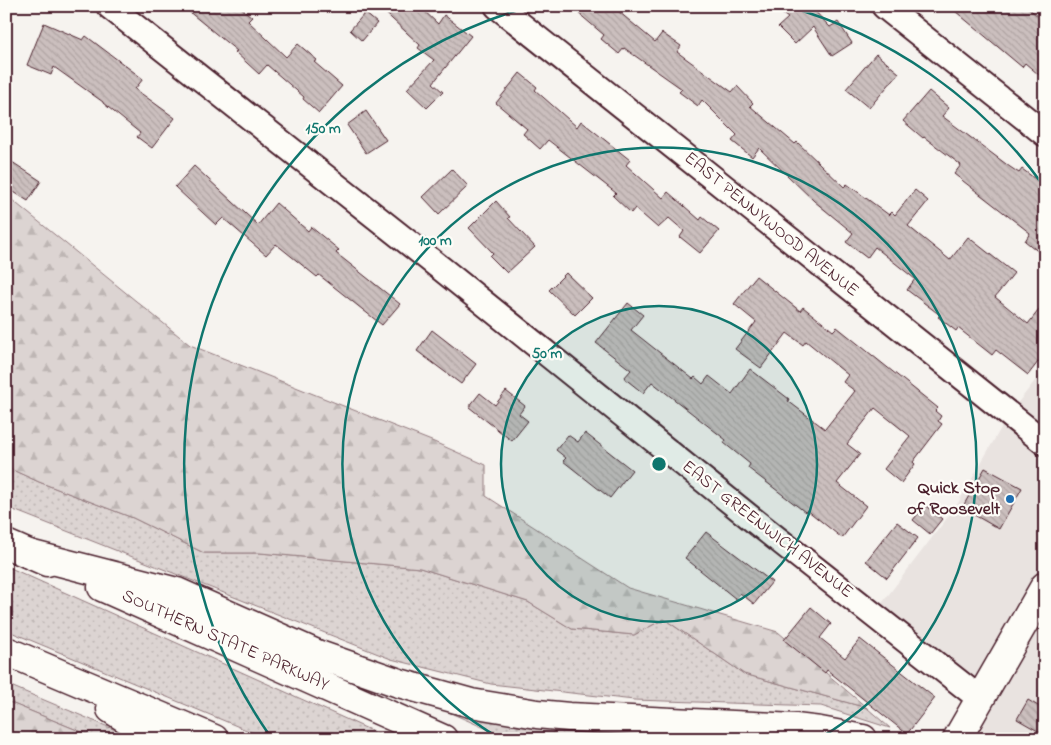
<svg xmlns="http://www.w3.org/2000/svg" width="1051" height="745" font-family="'Indie Flower',sans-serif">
<defs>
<pattern id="grass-dots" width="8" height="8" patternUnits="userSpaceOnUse" patternTransform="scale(1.25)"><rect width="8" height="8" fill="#dcd4d2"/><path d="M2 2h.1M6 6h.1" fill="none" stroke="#beb6b4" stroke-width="1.8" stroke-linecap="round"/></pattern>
<pattern id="forest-firs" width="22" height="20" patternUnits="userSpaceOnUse" patternTransform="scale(1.25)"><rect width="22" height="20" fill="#dcd4d2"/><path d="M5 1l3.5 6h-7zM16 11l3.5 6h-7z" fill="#beb6b4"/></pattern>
<pattern id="building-back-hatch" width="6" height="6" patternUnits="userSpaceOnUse" patternTransform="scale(1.25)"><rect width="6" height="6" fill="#cbbfbe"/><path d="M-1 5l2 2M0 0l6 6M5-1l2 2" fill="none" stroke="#b0a4a3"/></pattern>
</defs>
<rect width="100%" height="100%" fill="#f6f3ef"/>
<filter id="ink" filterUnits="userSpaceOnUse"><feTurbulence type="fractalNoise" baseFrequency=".02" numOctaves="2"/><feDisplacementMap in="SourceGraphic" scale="10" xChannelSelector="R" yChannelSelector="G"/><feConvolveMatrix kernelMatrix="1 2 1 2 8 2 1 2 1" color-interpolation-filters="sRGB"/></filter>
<g filter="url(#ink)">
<path fill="#e9e3e0" d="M1045,368v371h-93l24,-40 -103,-84 84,-110 52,-91z"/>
<g fill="url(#grass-dots)" stroke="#937a7e">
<path d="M6,467l33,15 94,36 71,35h56l160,15 108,34 44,27 62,6 30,-16 80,55 123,34 23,20 -69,-22 -187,-6 -143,-16 -100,-25 -385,-152z"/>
<path d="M6,566l384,173h-122l-262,-109z"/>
<path d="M6,684l131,55h-38l-93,-38z"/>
<path d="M456,705l359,34h-305l-64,-28z"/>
</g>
<g fill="url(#forest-firs)" stroke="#937a7e">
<path d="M6,195l184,150 244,97 52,23v31l142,92 150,44 89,76 -123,-34 -80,-55 -30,16 -62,-6 -44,-27 -108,-34 -160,-15h-56l-71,-35 -94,-36 -33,-15z"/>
<path d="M6,701l93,38h-88l-5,-2z"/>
</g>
<g fill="url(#building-back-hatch)" stroke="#4a1f2b">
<path d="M182,6h57l13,11 -4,4 38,36 12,-13 19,16 -3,2 28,24 -23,27 -16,-14 1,-2 -37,-32 -8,9 -24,-22 2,-1z"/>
<path d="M378,6h41l19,18 6,-9 27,21 -38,47 10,9 -16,16 -20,-19 27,-29 -16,-12 2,-3z"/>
<path d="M570,6h42l43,36 7,-9 19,13 -4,6 55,40 5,-6 16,17 -3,3 45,38 2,-2 47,45 3,-3 42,31 3,-3 3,3 20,-25 13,11 -20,25 42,34 18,-23 46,36 -19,24 33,27 17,-22v51l-17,22 -32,-25 -4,5 -34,-27 -2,3 -18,-14 2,-2 -33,-25 8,-11 -40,-32 -8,11 -21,-16 7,-9 -39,-32 -55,-53 -7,9 -20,-16 5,-6 -35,-35 -4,6 -19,-14 3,-3 -58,-41 -5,6 -18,-15 3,-4z"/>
<path d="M772,6h38l20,21 8,-5 14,21 -20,13 -19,-29 -18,17 -17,-17 10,-9z"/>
<path d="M949,6h77l19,16v58l-20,-17 -3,4z"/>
<path d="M365,13l12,10 -15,18 -12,-11z"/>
<path d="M44,23l39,17 3,-4 57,43 -8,10 40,29 -23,30 -15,-11 3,-4 -37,-30v-1l-49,-35 -3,8 -24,-10z"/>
<path d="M876,54l23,19 -30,35 -23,-19z"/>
<path d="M520,73l17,14 -2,3 42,37 4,-6 49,39 -4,5 37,33 5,-6 32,28 2,-3 17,14 -19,22 -20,-16 4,-6 -15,-13 -11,10 -23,-20 -4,5 -18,-17 3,-3 -68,-53 -8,9 -17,-15 4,-5 -31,-26z"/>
<path d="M929,91l20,17 -7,8 68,51 9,6 3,-4 23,17v71l-20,-16 5,-8 -76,-59 7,-9 -37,-28 -1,1 -20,-17z"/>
<path d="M366,111l20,29 -20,13 -19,-28z"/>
<path d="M6,158l35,23 -13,20 -22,-14z"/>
<path d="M194,166l64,59 18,-22 32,28 3,-4 28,23 -3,3 64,51 -18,21 -63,-50 -2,2 -41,-33 -10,11 -43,-37 -7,7 -41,-38z"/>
<path d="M452,169l16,17 -29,28 -16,-17z"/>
<path d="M496,201l14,16 -2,1 27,29 -28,26 -17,-17 3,-3 -24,-25z"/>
<path d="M566,273l26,25 -17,17 -26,-25z"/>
<path d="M756,276l44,35 3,-4 30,24 4,-4 101,81 -3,3 6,5 -3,5 4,3 -29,38 2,2 -14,19 -17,-14 26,-33 -35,-28 -28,36 13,10 -23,29 29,23 -24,32 -35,-28 -2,2 -57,-44 2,-4 -26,-21 2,-3 -74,-58 -9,11 -19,-15 7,-8 -35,-27 32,-40 15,12 -12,15 62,49 2,-2 8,7 6,-8 23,18 18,-25 39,30 -1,2 37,28 30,-38 -12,-9 5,-7 -42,-34 -3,4 -16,-12 -26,35 -26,-19 21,-27 -22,-18z"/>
<path d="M432,330l44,34 -15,20 -44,-33z"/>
<path d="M506,391l19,15 -6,8 9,7 -16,20 -43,-34 11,-14 15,12z"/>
<path d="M585,433l47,37 -22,28 -47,-37 3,-3 -10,-8 12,-15 10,7z"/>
<path d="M985,468l37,20 -23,41 -37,-21z"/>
<path d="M925,505l17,14 -12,15 -17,-14z"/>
<path d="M897,522l21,16 -31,40 -21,-17z"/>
<path d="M706,532l66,50 -18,22 -14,-11 -4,6 -51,-41z"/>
<path d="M811,607l20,17 -11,14 25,20 15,-19 75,59 -28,36 -80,-64 -2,3 -41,-33z"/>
<path d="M1028,700l17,10v25l-28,-16z"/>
</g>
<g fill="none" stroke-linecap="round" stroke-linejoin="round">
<defs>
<g id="minor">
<path d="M109,6l334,264 309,249 227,179"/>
<path d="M497,6l548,437"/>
<path d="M884,6l161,128"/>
</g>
<path id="primary" d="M957,739l88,-153"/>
<g id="motorway">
<path d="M6,544l41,18"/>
<path d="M29,554l148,38 142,63 80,28 72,20 66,11 32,3 226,11 25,3 43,8"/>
<path d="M102,587l341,152"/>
<path d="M6,651l208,88"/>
<path d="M111,709l47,30"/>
</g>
</defs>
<use href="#minor" stroke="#4a1f2b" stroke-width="28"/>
<use href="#primary" stroke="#4a1f2b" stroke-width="31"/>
<use href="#motorway" stroke="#4a1f2b" stroke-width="31"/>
<use href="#minor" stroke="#fdfcf7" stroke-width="24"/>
<use href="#primary" stroke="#fdfcf7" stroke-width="28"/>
<use href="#motorway" stroke="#fdfcf7" stroke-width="28"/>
</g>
</g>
<circle cx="659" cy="464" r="158" fill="#0f766e" fill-opacity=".12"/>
<g fill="none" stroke="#0f766e" stroke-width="2.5">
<circle cx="659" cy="464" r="158"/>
<path d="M501 739A317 317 0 1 1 818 739"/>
<path d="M270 736A475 475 0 0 1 532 6M786 6A475 475 0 0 1 1043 185"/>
</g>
<circle fill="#1f6fb2" stroke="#fdfcf7" stroke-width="2" cx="1010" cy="499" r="5"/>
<g text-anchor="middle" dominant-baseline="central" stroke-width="4.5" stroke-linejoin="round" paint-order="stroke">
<g font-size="18" fill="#4a1f2b" stroke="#fdfcf7">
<text transform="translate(771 225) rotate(39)">EAST PENNYWOOD AVENUE</text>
<text transform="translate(767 530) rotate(38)">EAST GREENWICH AVENUE</text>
<text transform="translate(225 641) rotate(24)">SOUTHERN STATE PARKWAY</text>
</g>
<g font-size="18" font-weight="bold" fill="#4a1f2b" stroke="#fdfcf7" text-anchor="end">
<text x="1000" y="489">Quick Stop<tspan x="1000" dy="21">of Roosevelt</tspan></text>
</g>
</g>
<circle cx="659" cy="464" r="8" fill="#0f766e" stroke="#fdfcf7" stroke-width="2.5"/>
<g font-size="15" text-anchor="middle" font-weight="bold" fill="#0f766e" stroke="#fdfcf7" stroke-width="4.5" stroke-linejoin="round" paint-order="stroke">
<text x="323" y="133">150 m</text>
<text x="435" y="245">100 m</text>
<text x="547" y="358">50 m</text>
</g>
<rect width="1051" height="745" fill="none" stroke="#fdfcf7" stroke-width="25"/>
<rect x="12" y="12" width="1026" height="720" fill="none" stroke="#4a1f2b" stroke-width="2" filter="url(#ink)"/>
</svg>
